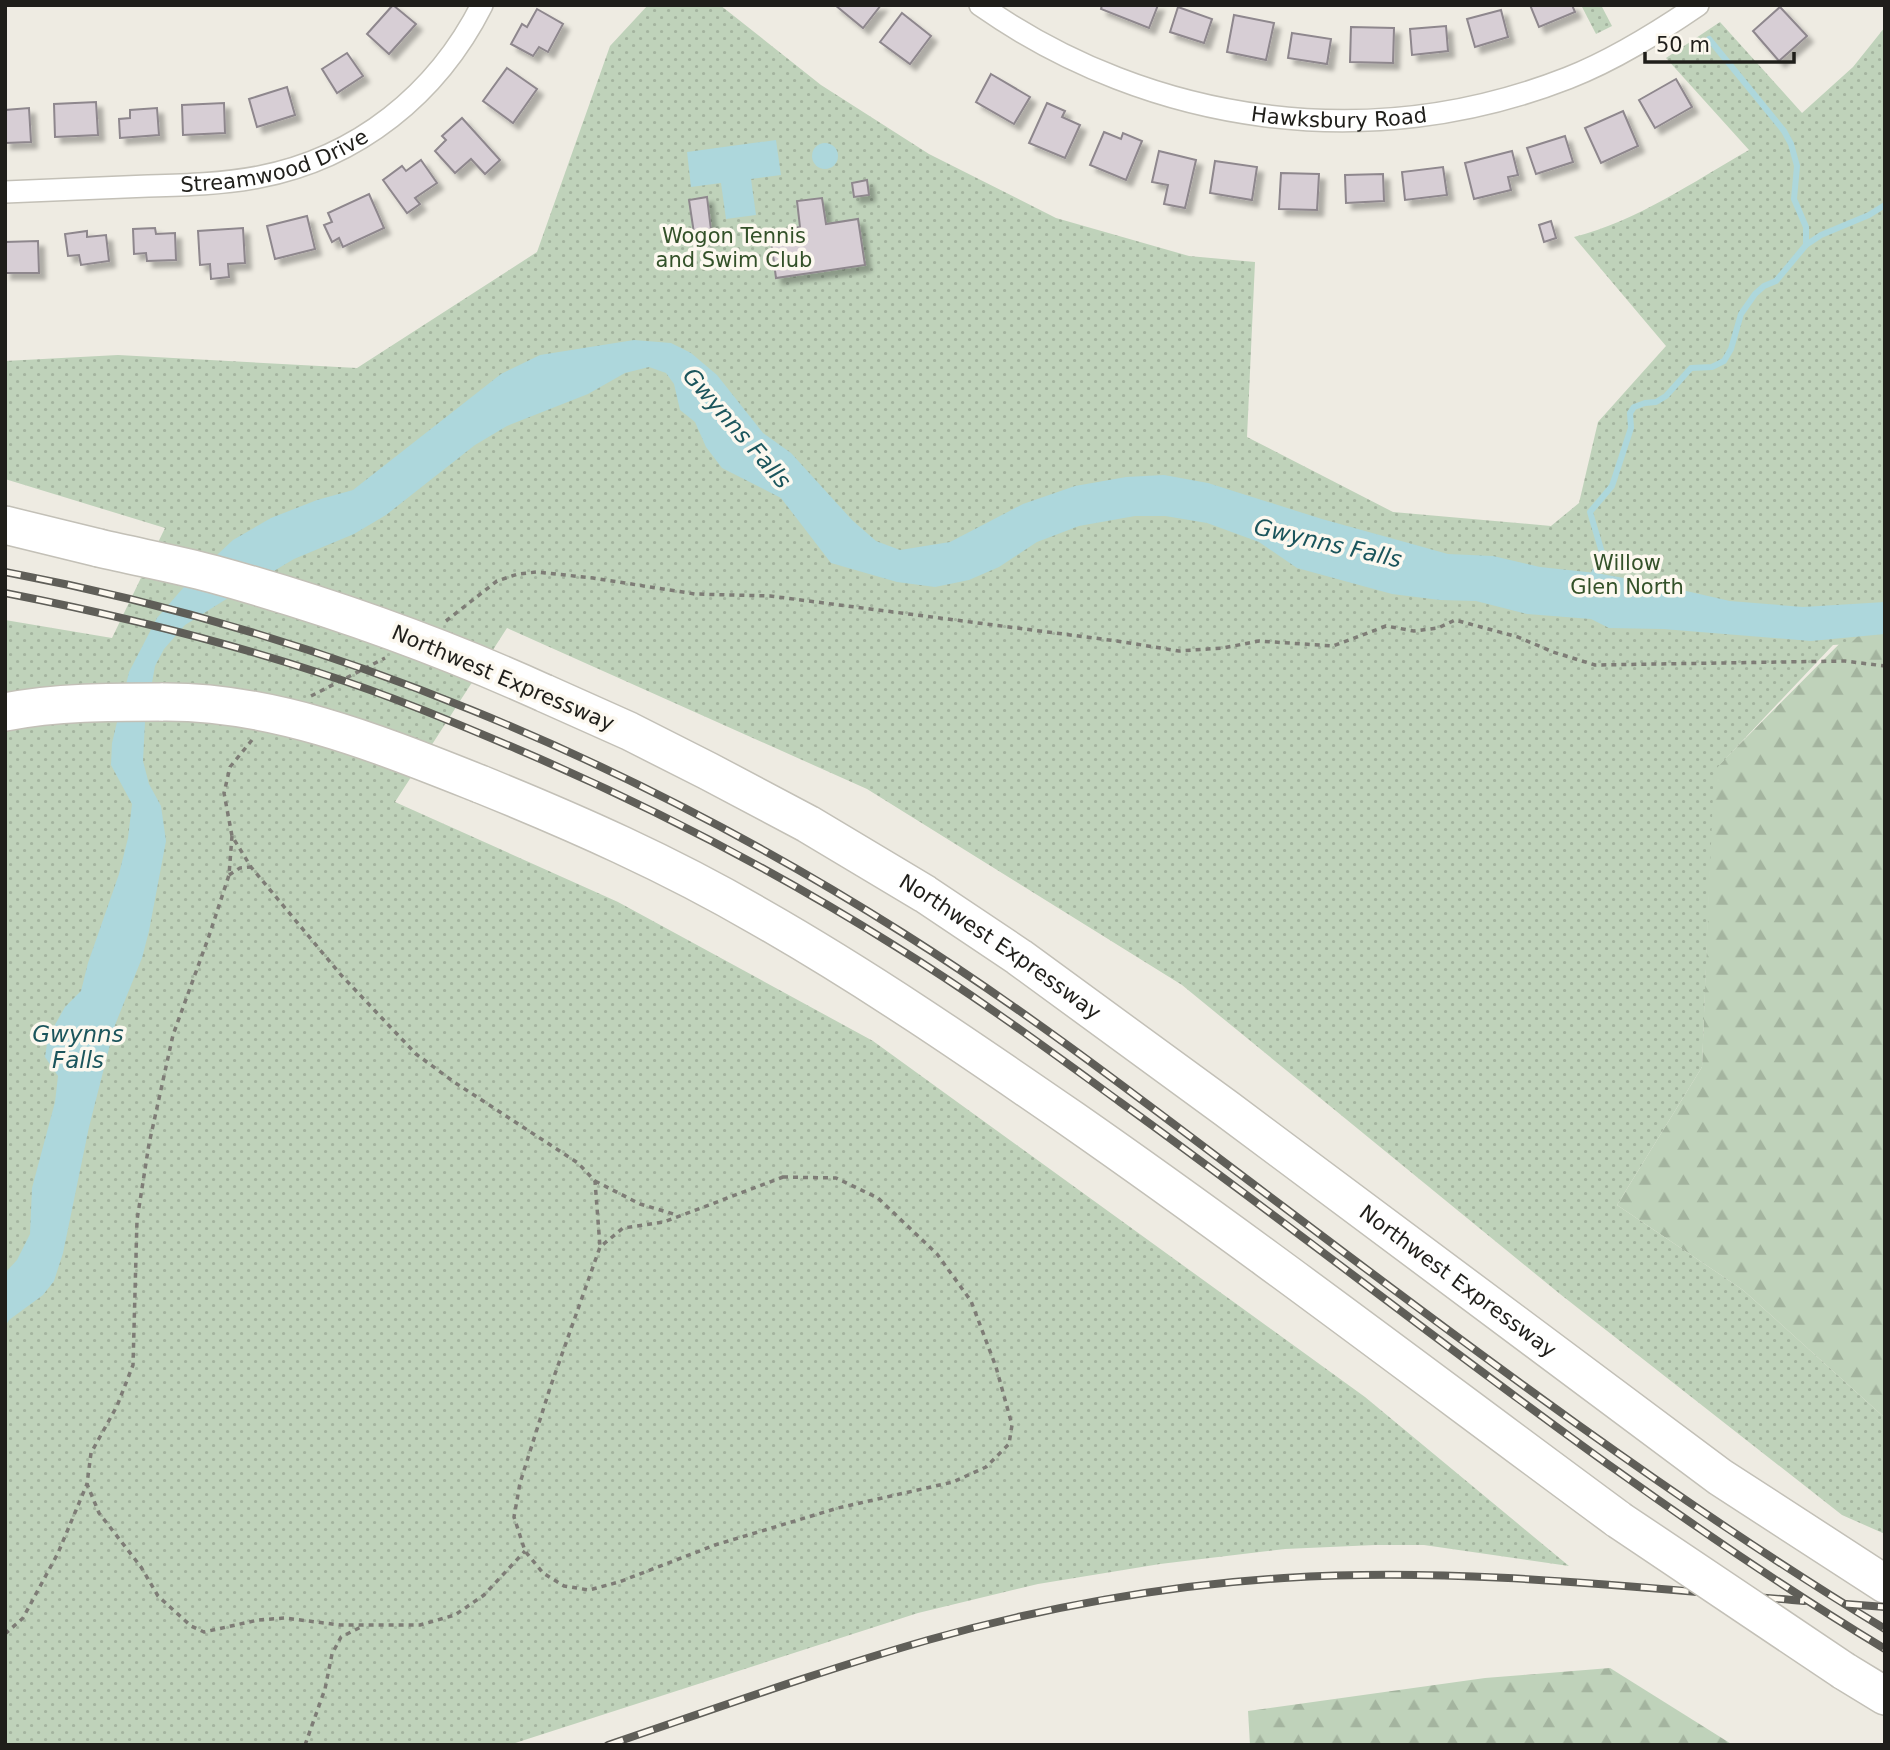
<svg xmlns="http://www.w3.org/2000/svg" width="1890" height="1750" font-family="'DejaVu Sans',sans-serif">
<defs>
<pattern id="forest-firs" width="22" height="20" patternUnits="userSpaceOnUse" patternTransform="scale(1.75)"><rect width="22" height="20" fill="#bfd2ba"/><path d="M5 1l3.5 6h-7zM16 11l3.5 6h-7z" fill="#a4b49f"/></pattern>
<pattern id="park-dots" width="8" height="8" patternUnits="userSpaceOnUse" patternTransform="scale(1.75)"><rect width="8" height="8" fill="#bfd2ba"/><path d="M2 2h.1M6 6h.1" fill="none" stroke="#a4b49f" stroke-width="1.8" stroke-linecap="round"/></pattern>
<filter id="shadow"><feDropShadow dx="6" dy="6" stdDeviation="2" flood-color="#0004"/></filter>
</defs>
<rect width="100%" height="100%" fill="#eeebe2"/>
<g fill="url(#forest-firs)">
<path d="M1885,598v820l-142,-128 -126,-85 85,-138 11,-296z"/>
<path d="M1610,1668l123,77h-483l-2,-34 237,-33z"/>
</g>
<g fill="url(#park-dots)">
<path d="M648,5h72l101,80 108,69 127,64 133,38 66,6 -8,175 146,75 158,14 28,-23 19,-81 68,-76 -92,-109c63,-16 119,-55 175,-87l-83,-92 54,-36 82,91 51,-46 32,-40v582l-35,35 -17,1 -119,126 -12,296 -85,138 126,85 142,128v116l-43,-19 -282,-221 -378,-309 -315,-196 -360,-161 -112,174 223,100 255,139 492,356 204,169 -145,-21h-49l-90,4 -125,15 -122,20 -120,29 -409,132h-504v-1125l107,18 53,-110 -160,-49v-118l113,-6 239,13 180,-116 73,-206z"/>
<path d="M1581,5h20l11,21 -16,8z"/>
</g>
<g fill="#add7dc">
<path d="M776,140l5,35 -30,4 5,36 -30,4 -5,-36 -30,4 -4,-35z"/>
<circle cx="825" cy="156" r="13"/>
<path d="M634,340l37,3 20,10 26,22 46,58 28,20 61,67 24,21 24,9 50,-8 73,-38 52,-18 51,-9 38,-2 44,8 114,36 126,35 45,2 47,11 56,6 55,10 79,18 73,6 82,-5v32l-74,7 -148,-12 -54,-1 -18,-9 -64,-5 -51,-13 -36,-1 -48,-6 -95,-26 -38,-26 -52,-19 -42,-7h-30l-56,10 -42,16 -38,25 -30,13 -34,7 -38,-5 -66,-19 -50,-65 -59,-30 -16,-21 -11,-25 -15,-12 -6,-26 -8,-11 -17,-6 -24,6 -37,21 -81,32 -32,19 -89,70 -32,19 -60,25 -66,39 -43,27 -21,24 -9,17 -10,56 -2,39 6,23 12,22 5,35 -17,90 -7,27 -27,67 -26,102 -26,126 -9,28 -11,14 -34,25 -4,7v-54l12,-13 13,-26 2,-46 23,-86 3,-26 -13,-19 3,-20 17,-30 16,-16 7,-28 31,-89 9,-36 4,-34 -21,-39 1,-22 17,-71 28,-54 33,-38 43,-40 38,-22 46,-18 36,-10 148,-116 39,-19z"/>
</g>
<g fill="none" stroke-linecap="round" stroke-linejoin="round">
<g stroke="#add7dc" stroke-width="6">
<path d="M1709,39l75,92 7,13 6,22 -3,33 12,28v18"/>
<path d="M1592,577l11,-21 -13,-44 22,-26 19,-58 -1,-15 4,-6 11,-4 11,-1 10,-6 25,-28 21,-1 12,-6 7,-12 10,-35 14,-20 9,-8 12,-5 30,-36 15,-10 48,-20 16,-10"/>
</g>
</g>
<g fill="#d7ced5" stroke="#8e878d" stroke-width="2" filter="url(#shadow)">
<path d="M393,5l23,19 -27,30 -22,-20z"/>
<path d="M835,5h46l-18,23z"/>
<path d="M1102,5h56l-9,23 -48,-19z"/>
<path d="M1530,5h42l3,7 -36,15z"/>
<path d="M1178,7l34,12 -8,24 -34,-11z"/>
<path d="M1780,7l27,29 -28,25 -26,-30z"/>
<path d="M537,9l26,15 -15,28 -9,-5 -6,9 -22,-12 11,-20 5,3z"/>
<path d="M1501,10l7,27 -33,10 -8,-28z"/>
<path d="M902,13l29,23 -21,28 -30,-22z"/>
<path d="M1234,15l40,8 -8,37 -39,-8z"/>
<path d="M1446,26l2,25 -36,4 -2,-26z"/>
<path d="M1351,27l43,1 -1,35 -43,-1z"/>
<path d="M1292,33l39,6 -4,25 -39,-6z"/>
<path d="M347,53l16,23 -26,17 -15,-24z"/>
<path d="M507,68l30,21 -24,34 -30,-22z"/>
<path d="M991,74l39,23 -16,27 -38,-22z"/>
<path d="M1676,79l16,28 -37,21 -16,-28z"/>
<path d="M287,87l8,28 -38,12 -8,-28z"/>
<path d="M96,102l2,33 -43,2 -1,-33z"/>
<path d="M224,103l1,30 -42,2 -1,-30z"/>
<path d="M1047,103l18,8 -3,6 18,8 -15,33 -36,-15z"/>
<path d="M29,108l2,34 -26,1v-33z"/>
<path d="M157,108l2,27 -39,3 -1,-19 11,-1v-8z"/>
<path d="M1623,111l15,35 -37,17 -16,-35z"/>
<path d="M462,118l38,42 -15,14 -14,-15 -16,14 -20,-22 11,-11 -4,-4z"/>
<path d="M1104,132l17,7 2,-6 19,8 -16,39 -36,-15z"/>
<path d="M1565,136l8,26 -37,12 -9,-26z"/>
<path d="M1159,151l37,9 -11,48 -21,-4 4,-19 -16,-3z"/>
<path d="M1512,151l6,24 -10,2 3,13 -37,9 -9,-36z"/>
<path d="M421,160l16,23 -22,15 5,6 -13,9 -24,-33 19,-14 4,5z"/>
<path d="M1215,161l42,6 -5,33 -42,-7z"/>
<path d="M1443,167l4,28 -42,5 -3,-28z"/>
<path d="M1281,173l38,1 -2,36 -38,-1z"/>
<path d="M1383,174l1,27 -38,2 -1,-28z"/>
<path d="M867,180l2,15 -15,2 -2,-14z"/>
<path d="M369,194l15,34 -41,19 -4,-9 -7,4 -8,-17 8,-3 -4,-9z"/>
<path d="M707,197l5,41 -17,2 -6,-40z"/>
<path d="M822,198l4,26 32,-5 7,46 -89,13 -6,-46 30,-5 -3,-26z"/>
<path d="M307,216l8,33 -40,10 -8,-33z"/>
<path d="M1551,221l5,17 -12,4 -5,-17z"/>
<path d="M155,228l1,6 19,-1 1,27 -29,1 -1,-8 -12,1 -1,-25z"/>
<path d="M243,228l2,35 -17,1 1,13 -18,2 -1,-15 -10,1 -2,-34z"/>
<path d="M87,231v6l19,-2 3,26 -28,4 -2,-10 -11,1 -3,-22z"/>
<path d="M38,241l1,32h-34v-31z"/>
</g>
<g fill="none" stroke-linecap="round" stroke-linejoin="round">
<defs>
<g id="street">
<path id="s1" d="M980,5c173,121 391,150 588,73 46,-18 89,-45 130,-73"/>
<path id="s2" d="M5,192c48,-2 96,-4 143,-6 37,-1 75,-2 111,-9 99,-19 178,-83 223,-172"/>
</g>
<g id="highway">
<path d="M5,525l94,23"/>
<path id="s3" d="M544,693l85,38 79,40 100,53 117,70 94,63 208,152 493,368 165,107"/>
<path d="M5,712c52,-10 105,-10 158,-10"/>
<path d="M480,784c96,39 189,80 278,132 109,62 212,133 315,204 185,129 364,266 546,400"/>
<path d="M1844,1671l41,25"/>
</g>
</defs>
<use href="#street" stroke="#c3c0b7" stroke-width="24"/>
<use href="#highway" stroke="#c3c0b7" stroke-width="40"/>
<g stroke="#7e7c76" stroke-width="3.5" stroke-dasharray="5 5" stroke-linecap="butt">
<path d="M446,621l51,-40 21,-7 19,-2 56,6 102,16 75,2 347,45 62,10 44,-3 36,-7 74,5 53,-20 28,5 24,-3 17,-8 63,17 35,15 42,13 250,-4 40,5"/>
<path d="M311,696l74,-38"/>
<path d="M252,740l-22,27 -6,26 8,43 19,31 90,108 75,79 38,28 124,81 17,18 5,66"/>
<path d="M232,836l-3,39 -20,61 -36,99 -24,109 -12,76 -4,145 -16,41 -26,47 -4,31 12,29 42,54 17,29 33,30 13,6 54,-12 27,-2 55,7h80l35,-10 29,-20 41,-44"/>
<path d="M229,875l11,-7 11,-1"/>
<path d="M783,1177l53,1 42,20 59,56 34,47 25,66 16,58 -3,19 -23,23 -33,15 -115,26 -123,37 -96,37 -30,8 -25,-4 -21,-13 -18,-22 -11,-34 6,-34 30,-95 50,-141 23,-19 41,-6z"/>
<path d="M595,1181l45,23 37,11"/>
<path d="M5,1634l18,-16 35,-65 29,-69"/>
<path d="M305,1745l20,-56 7,-35 9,-17 22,-11"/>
</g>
<use href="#street" stroke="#fff" stroke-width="21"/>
<use href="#highway" stroke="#fff" stroke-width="37"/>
<defs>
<g id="rail">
<path d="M5,572c320,60 623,187 898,361 132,83 258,182 382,275 195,147 391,294 600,421"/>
<path d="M5,593c107,21 215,47 318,81 66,21 130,48 194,75 131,56 257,121 378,197 78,48 151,102 225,156 254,183 496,384 765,547"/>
<path d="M1846,1604l39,3"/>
<path d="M608,1745c106,-36 212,-74 320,-105 112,-32 240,-55 356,-62 174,-11 347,9 520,23"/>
</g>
</defs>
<use href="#rail" stroke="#5f5e58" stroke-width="8"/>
<use href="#rail" stroke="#fcf8ef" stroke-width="5" stroke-dasharray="16" stroke-linecap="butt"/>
<defs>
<g id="highway-bridge">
<path d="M99,548c38,9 77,16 114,26 113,31 225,71 331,119"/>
<path d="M163,702c111,-1 216,42 317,82"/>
<path d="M1619,1520l225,151"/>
</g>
</defs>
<use href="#highway-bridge" stroke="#c3c0b7" stroke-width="40" stroke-linecap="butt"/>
<use href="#highway-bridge" stroke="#fff" stroke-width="37"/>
</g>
<g text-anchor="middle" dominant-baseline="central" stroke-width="7" stroke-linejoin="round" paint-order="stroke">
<g font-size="21" fill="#1f1e1a" stroke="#fcf8ef">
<text stroke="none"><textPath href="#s1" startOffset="383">Hawksbury Road</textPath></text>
<text stroke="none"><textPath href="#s2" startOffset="273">Streamwood Drive</textPath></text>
<text transform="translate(503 678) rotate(23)">Northwest Expressway</text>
<text stroke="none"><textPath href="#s3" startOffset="523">Northwest Expressway</textPath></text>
<text stroke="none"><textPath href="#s3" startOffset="1090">Northwest Expressway</textPath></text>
</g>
<g font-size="21" fill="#335129" stroke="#fcf8ef">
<text x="734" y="236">Wogon Tennis<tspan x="734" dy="24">and Swim Club</tspan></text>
<text x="1627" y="563">Willow<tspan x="1627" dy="24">Glen North</tspan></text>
</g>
<g font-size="23" font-style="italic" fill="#1b555c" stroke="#fcf8ef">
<text transform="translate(737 428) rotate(49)">Gwynns Falls</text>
<text transform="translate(1328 543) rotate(13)">Gwynns Falls</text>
<text x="78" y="1034">Gwynns<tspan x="78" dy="26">Falls</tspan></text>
</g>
</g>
<rect width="1890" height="1750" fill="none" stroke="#1f1e1a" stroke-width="14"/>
<path d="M1645 52v10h149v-10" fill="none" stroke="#1f1e1a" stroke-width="3.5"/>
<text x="1656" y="52" font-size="21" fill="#1f1e1a" stroke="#fcf8ef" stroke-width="5" paint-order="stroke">50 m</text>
</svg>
